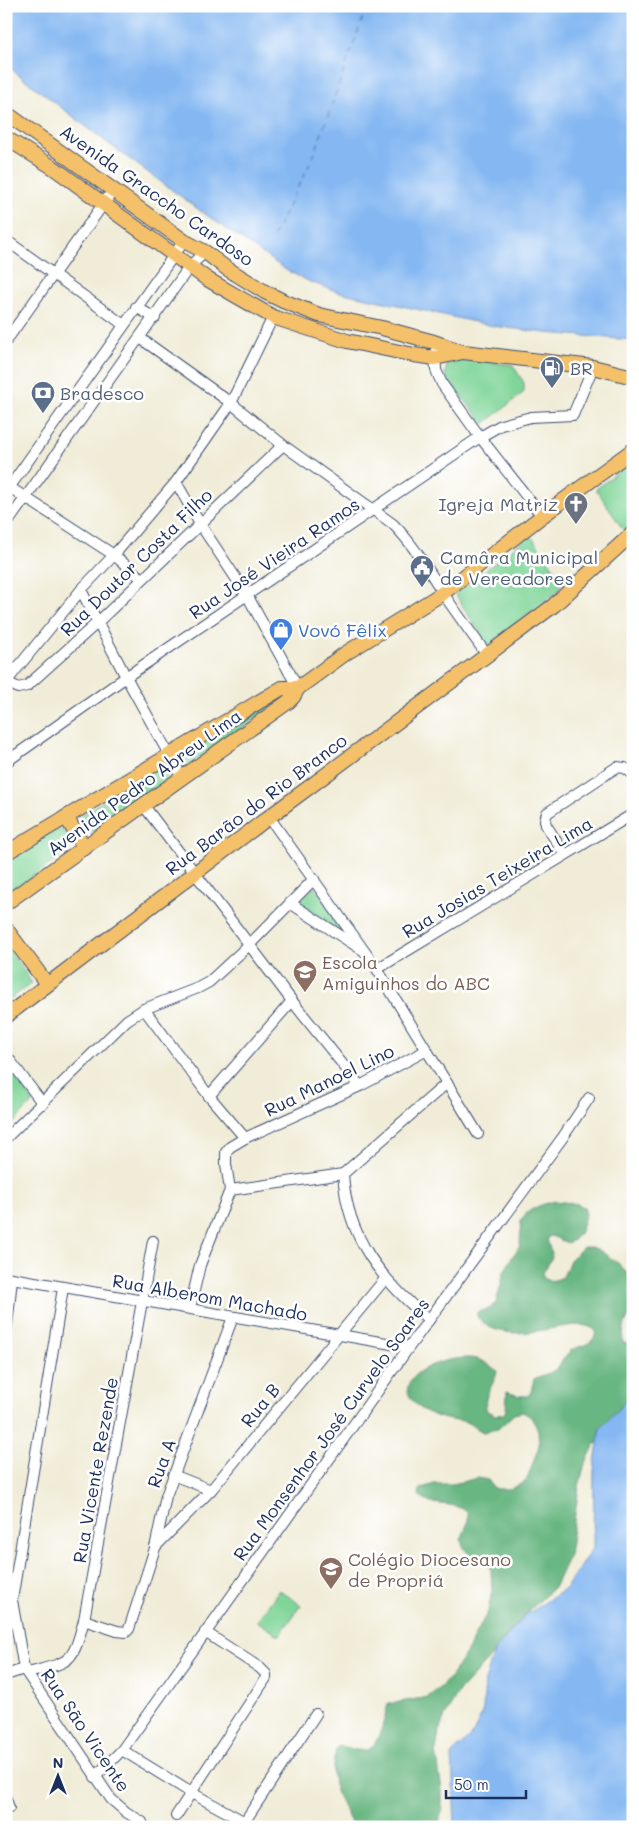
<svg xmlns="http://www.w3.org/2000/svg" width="639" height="1833" font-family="Mali,sans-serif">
<rect width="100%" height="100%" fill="#fff"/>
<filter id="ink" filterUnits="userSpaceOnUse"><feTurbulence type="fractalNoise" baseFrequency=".02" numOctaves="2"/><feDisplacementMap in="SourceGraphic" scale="10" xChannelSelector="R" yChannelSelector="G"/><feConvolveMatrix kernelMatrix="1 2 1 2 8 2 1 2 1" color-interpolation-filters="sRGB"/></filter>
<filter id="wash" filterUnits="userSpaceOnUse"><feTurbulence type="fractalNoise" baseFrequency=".0096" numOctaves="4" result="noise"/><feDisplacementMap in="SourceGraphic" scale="20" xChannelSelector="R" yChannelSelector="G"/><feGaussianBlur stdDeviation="1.12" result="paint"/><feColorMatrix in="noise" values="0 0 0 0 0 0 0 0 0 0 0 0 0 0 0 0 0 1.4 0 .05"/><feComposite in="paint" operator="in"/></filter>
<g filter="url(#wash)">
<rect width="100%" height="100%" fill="#f0ecd7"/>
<g fill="#80d599" stroke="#4e827c">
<path d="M457,358l56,7 11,18v9l-40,32 -39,-48 2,-12z"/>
<path d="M633,460v63l-9,8 -28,-42z"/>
<path d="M532,537l30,43 -2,9 -72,57 -33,-52 71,-56z"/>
<path d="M295,691l-109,76 -6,-4v-7z"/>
<path d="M161,767l8,3 1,9 -74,53 -11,-1 -5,-9 2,-8z"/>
<path d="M57,828c12,4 15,9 13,22l-64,45v-38z"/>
<path d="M314,886l38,53 -55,-36z"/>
<path d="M6,945l26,38 -26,19z"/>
<path d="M6,1066l28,35 -28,30z"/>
<path d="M279,1590l22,15 -22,31 -22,-15z"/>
</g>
<path fill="#68b681" stroke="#427270" d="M556,1201l22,3 7,5c0,12 -5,31 -18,34l-13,-6 -4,-1 -3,3 5,18 -9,16v4c6,6 13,3 20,0l7,-17 13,-13h9l7,3 20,14 14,17v30l-8,12 -3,17 2,3 9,2v98l-29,-3 -9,4 -11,23 -5,19 -10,70 -14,30 -25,24 -24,26 -15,21 -31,33 -14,24 -7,17 -3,20 6,40v19l-4,17h-85c-15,-33 -27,-42 -16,-80 7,-2 12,2 19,3 4,0 11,1 15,-2 10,-10 13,-30 17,-44l40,-7 14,-11 10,-11 18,-28 4,-11 14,-24 4,-23 -1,-19 -9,-11 -9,-2 -7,-6 -4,-7 -1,-4 7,-18v-9c-14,-14 -44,-4 -49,-19l1,-5 14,-5h19l25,-6 10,2 5,7 4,2h13l13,-6 5,-6 11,-31 -1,-16 -7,-13 -8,-5 -9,2 -16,15 -15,3c-6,-3 -13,-9 -20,-11 -4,-1 -8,0 -12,-1 -11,-2 -23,-6 -32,-13 -38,-31 31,-54 58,-48 7,2 14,7 20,12 -2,14 -16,25 -10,40l8,4 9,-1 2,-4 1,-18 12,4h9l3,-4 3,-13c6,-4 14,-4 21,-9 6,-5 9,-14 15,-19 9,-6 25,-5 26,-20 -21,-21 -85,24 -119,-14v-5l12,-3 7,-6 8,-31 8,-15 8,-11 1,-26c7,-12 22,-16 35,-19z"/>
<g fill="#85b8f2" stroke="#5074a8">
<path d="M6,6h627v334l-87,-7 -53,-7 -154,-34 -29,-10 -24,-12 -84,-58 -101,-74 -95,-73z"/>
<path d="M633,1393v434h-178l-3,-73 22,-22 9,-22 2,-29 10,-31 31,-35 40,-27 27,-41 1,-77 6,-41z"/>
</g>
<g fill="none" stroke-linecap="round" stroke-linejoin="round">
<path stroke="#3b588a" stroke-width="1" stroke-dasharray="6 5" stroke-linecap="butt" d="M273,237l41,-82 53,-149"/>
</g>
</g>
<g filter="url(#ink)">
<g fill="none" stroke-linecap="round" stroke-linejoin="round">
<defs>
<g id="minor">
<path d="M6,240l118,85"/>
<path d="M136,307l19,11"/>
<path d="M140,338l91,65 52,42 110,79c22,22 37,49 54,75 13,19 27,38 40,56"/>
<path d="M6,341l108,-152"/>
<path d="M435,352l1,18 6,14 38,53 62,79"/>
<path d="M176,482l24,42 47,71 51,93"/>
<path d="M6,485l108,70 28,24"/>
<path d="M6,492l178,-251"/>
<path d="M6,525l184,-259 15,-14"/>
<path d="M81,590l45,87 56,101"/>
<path d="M6,681l12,7 9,-2 71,-64 185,-177"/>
<path d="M6,682l75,-92 33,-35 62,-73 55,-79 42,-86"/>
<path d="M6,762l120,-85 354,-240 21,-12 30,-8 42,-2 20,-48"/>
<path d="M144,806l148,195 68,85"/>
<path d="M269,817l108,152 101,165"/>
<path d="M565,855l-19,-30 -1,-5 2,-7 70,-46 8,1 8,6"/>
<path d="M290,903l71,46"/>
<path d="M377,969l256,-155"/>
<path d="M144,1009l65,87 36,42"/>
<path d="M6,1055l37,49"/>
<path d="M209,1096l83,-95"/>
<path d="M6,1138l121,-118 17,-11 54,-21 11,-6 40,-37 65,-66"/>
<path d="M343,1174c4,65 39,106 86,146"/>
<path d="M230,1190l113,-16 104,-91"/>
<path d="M6,1277l403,70"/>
<path d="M63,1288l-51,312 12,69 87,130 15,13 16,10"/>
<path d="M190,1308l10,-43 30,-75 -4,-26v-12l4,-5 15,-9 115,-52 67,-36"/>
<path d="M6,1335l6,-56"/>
<path d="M173,1475l38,15"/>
<path d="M155,1547l56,-57 174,-211"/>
<path d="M84,1620l33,11 9,1 3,-3 26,-81 11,-52 67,-179"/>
<path d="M28,1673c43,-12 44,-8 56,-53l69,-379"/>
<path d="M6,1675l18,-6"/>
<path d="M122,1750l68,42 64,35"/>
<path d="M95,1777l27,-27 287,-403 154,-210 26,-39"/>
<path d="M6,1799l3,9"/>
<path d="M176,1816l90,-138v-4l-6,-6 -55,-36"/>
<path d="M245,1821l71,-107"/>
</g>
<g id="major">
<path d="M6,113l178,128 21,11 21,16 39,24 18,9 36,14 63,13 52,14 29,10 130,15 40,10"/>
<path d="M6,138l48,30 153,111 66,38 74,24 67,14 21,3 28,-6"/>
<path d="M66,817l19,31"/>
<path d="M6,853l276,-165h16"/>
<path d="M6,903l282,-201 5,-5 5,-9 48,-35 97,-60 99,-77 91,-66"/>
<path d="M6,929l41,55"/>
<path d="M6,1016l263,-199 284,-211 80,-73"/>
</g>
</defs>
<use href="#minor" stroke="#3b4b70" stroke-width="12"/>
<use href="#major" stroke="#3b4b70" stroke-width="16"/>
<use href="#minor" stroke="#fff" stroke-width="10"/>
<use href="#major" stroke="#f4c16a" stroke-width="14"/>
</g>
</g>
<defs>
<symbol id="fuel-pin" viewBox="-11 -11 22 30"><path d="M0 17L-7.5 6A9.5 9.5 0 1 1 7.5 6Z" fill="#5c6f8a" stroke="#fff"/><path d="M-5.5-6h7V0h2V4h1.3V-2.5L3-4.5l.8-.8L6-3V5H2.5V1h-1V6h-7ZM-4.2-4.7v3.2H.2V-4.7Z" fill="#fff"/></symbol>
<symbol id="bank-pin" viewBox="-11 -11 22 30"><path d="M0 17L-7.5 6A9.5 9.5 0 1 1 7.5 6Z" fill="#5c6f8a" stroke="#fff"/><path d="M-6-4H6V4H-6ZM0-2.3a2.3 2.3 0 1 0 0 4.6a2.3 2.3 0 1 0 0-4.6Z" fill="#fff"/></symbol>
<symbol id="church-pin" viewBox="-11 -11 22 30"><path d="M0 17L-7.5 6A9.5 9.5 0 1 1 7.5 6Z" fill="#6b7280" stroke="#fff"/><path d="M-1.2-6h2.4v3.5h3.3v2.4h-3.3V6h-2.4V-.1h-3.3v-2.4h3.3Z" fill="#fff"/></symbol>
<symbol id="civic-pin" viewBox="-11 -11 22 30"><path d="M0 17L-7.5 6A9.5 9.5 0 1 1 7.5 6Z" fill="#5c6f8a" stroke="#fff"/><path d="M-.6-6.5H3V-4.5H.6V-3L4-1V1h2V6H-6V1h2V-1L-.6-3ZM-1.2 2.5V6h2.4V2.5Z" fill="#fff"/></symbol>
<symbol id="shop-pin" viewBox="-11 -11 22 30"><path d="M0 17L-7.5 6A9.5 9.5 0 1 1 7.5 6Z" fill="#3f7fe0" stroke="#fff"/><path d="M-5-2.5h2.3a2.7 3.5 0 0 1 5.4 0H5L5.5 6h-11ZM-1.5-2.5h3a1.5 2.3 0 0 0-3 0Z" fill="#fff"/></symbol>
<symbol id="school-pin" viewBox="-11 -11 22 30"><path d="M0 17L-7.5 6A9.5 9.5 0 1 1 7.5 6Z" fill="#8d6e63" stroke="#fff"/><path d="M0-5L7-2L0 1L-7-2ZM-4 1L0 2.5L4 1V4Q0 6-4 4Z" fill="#fff"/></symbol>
</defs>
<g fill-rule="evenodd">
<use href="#fuel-pin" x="538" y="354" width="28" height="38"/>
<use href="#bank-pin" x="29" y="379" width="28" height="38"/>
<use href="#church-pin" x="562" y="490" width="28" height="38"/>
<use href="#civic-pin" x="408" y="553" width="28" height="38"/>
<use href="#shop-pin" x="267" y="616" width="28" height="38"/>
<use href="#school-pin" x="291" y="958" width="28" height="38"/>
<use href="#school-pin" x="317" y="1555" width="28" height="38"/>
</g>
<g text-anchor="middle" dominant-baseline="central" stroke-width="5" stroke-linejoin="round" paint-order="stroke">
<g font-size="18" fill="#1b2f5e" stroke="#fff">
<text transform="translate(157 195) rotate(35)">Avenida Graccho Cardoso</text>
<text transform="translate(274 558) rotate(-34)">Rua José Vieira Ramos</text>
<text transform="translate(136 562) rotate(-44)">Rua Doutor Costa Filho</text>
<text transform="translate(144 782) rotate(-36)">Avenida Pedro Abreu Lima</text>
<text transform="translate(256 804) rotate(-37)">Rua Barão do Rio Branco</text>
<text transform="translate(497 877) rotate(-31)">Rua Josias Teixeira Lima</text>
<text transform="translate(329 1080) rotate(-26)">Rua Manoel Lino</text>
<text transform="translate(210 1297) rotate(10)">Rua Alberom Machado</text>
<text transform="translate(260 1405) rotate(-51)">Rua B</text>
<text transform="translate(331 1429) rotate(-54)">Rua Monsenhor José Curvelo Soares</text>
<text transform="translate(161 1463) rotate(-70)">Rua A</text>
<text transform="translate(95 1470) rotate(-80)">Rua Vicente Rezende</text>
<text transform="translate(86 1730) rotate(56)">Rua São Vicente</text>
</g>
<g font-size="18" fill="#4e5e75" stroke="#fff" text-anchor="start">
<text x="570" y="368">BR</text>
<text x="60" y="393">Bradesco</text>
<text x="440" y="557">Camâra Municipal<tspan x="440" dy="21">de Vereadores</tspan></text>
</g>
<g font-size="18" fill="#5b616d" stroke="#fff" text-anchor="end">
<text x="558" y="504">Igreja Matriz</text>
</g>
<g font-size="18" fill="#366cbe" stroke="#fff" text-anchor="start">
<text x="298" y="630">Vovó Fêlix</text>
</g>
<g font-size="18" fill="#785e54" stroke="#fff" text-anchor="start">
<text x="322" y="962">Escola<tspan x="322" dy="21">Amiguinhos do ABC</tspan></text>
<text x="348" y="1559">Colégio Diocesano<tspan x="348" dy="21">de Propriá</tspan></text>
</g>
</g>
<rect width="639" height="1833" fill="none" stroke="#fff" stroke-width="25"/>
<g transform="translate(58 1776)" stroke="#ffffff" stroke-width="4" paint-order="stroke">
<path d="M0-4L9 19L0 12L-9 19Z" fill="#1b2f5e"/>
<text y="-8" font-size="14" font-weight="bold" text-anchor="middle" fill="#1b2f5e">N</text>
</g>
<path d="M446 1790v8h80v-8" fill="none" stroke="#1b2f5e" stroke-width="2.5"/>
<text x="454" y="1790" font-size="15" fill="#1b2f5e" stroke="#ffffff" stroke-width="4" paint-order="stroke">50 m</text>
</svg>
